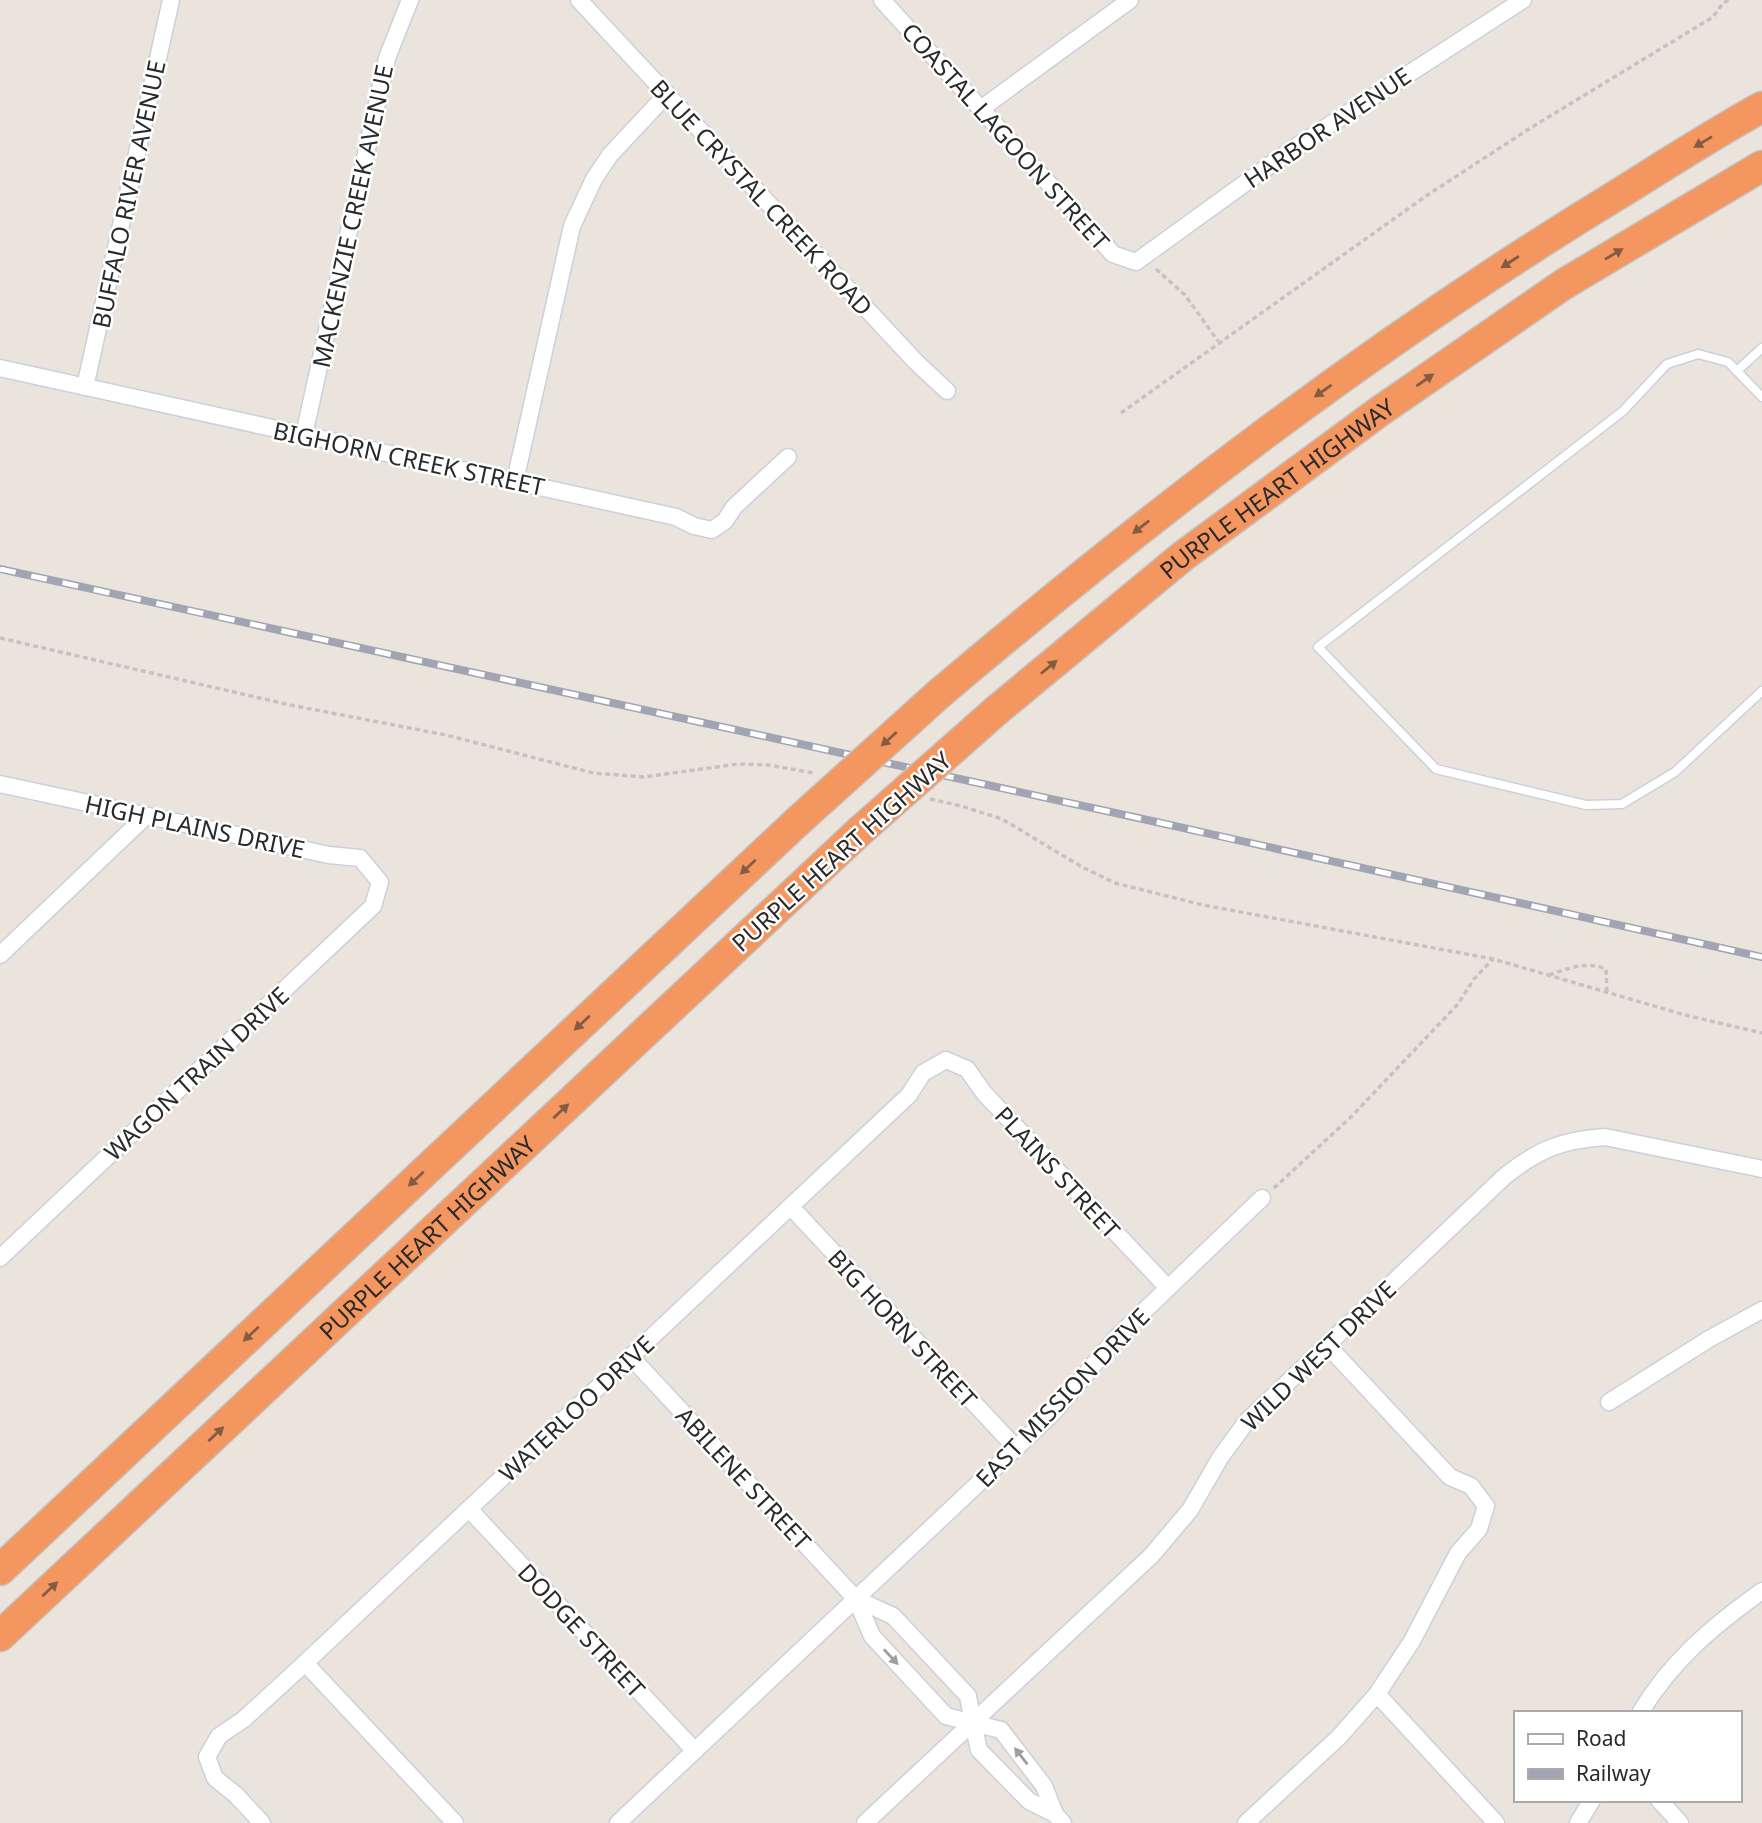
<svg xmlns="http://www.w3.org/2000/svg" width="1762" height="1823" font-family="'Noto Sans',sans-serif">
<rect width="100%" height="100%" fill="#ebe4dd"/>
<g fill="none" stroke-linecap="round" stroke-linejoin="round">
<defs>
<g id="lane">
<path d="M1737,371l25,-23"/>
<path d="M1762,397l-34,-35 -30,-8 -31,10 -44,47 -305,236 118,122 150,36 36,-1 53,-32 87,-81"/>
</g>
<g id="street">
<path d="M579,0l337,362 31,29"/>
<path d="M882,0l231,254 23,8 155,-112 232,-150"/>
<path d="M982,108l148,-108"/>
<path d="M0,368l676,149 18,9 18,4 13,-9 9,-14 54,-50"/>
<path d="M85,387l86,-387"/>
<path d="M304,435l83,-377 23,-58"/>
<path d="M515,481l57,-255 22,-47 16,-24 57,-61"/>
<path d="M0,784l329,71 31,3 20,24 -7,24 -373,352"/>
<path d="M0,955l146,-139"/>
<path d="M791,1207l225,241"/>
<path d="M631,1357l225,242 16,37 74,80 27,7 6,27 50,51 26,13 8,9"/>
<path d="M1609,1402l100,-63 53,-29"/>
<path d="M469,1509l226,242"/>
<path d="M856,1599l37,17 75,80 5,27 28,7 43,56 11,28"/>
<path d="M305,1663l150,160"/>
<path d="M1377,1694l119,129"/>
<path d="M1640,1713c31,-52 73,-87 122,-122"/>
<path d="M1659,1800l21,23"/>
<path d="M262,1823l-26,-28 -21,-17 -8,-21 12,-21 25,-17 61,-56 604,-568 14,-22 23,-13 21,9 17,24 184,195"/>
<path d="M618,1823l435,-410 64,-76 145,-139"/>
<path d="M865,1823l286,-267 39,-46 30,-52 27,-37 258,-245c34,-27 57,-36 100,-39l157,32"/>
<path d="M1246,1823l93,-86 38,-43 35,-53 46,-88 21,-24 7,-23 -15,-20 -21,-9 -123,-132"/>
<path d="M1578,1823l14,-23"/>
</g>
<g id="highway">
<path d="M940,693c214,-181 437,-352 677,-498 48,-30 96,-61 145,-88"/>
<path id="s1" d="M997,710l186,-154 197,-145 184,-127 198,-118"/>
<path d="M0,1570l798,-749"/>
<path id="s2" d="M0,1636l860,-805"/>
</g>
</defs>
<use href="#lane" stroke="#cbd0db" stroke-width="11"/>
<use href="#street" stroke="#cbd0db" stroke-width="19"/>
<use href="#highway" stroke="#c3c3c3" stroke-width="33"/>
<g stroke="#c3c3c3" stroke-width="3.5" stroke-dasharray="5 3.5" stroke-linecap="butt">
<path d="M1156,269l29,26 33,46"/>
<path d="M1121,413l305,-217 106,-69 181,-110 10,-14 6,-3"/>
<path d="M0,638l290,67 156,30 147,38 51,4 94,-13 30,1 46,8"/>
<path d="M930,799l31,7 41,13 80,48 33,16 88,22 290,54 192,56 77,18"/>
<path d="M1549,975c20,-7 37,-14 57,-6l1,23"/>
<path d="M1274,1188l78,-72 106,-112 16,-25 19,-20"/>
</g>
<use href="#lane" stroke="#fff" stroke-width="8"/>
<use href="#street" stroke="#fff" stroke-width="16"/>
<use href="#highway" stroke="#f4965f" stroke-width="30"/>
<defs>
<path id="rail" d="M0,569l1152,252 610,136"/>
</defs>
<use href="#rail" stroke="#a0a4b3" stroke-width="8"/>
<use href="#rail" stroke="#fff" stroke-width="5" stroke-dasharray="16" stroke-linecap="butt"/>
<defs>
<g id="highway-bridge">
<path d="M798,821l142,-128"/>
<path d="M860,831l137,-121"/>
</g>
</defs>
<use href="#highway-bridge" stroke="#c3c3c3" stroke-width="33" stroke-linecap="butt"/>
<use href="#highway-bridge" stroke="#f4965f" stroke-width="30"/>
</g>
<defs><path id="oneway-solid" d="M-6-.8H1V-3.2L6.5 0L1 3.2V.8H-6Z" transform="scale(1.75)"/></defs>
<g fill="#855b42">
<use href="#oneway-solid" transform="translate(1703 142) rotate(149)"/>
<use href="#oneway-solid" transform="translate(1614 254) rotate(-31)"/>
<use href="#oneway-solid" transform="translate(1510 262) rotate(147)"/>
<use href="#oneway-solid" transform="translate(1425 380) rotate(-35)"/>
<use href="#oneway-solid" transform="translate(1323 391) rotate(145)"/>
<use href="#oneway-solid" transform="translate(1141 527) rotate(142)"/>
<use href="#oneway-solid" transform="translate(1049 667) rotate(-40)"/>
<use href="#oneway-solid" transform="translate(889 739) rotate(138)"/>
<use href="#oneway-solid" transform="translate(748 867) rotate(137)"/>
<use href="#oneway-solid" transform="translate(582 1023) rotate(137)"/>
<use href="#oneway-solid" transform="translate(561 1111) rotate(-43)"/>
<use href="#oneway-solid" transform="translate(416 1179) rotate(137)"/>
<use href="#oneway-solid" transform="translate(251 1334) rotate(137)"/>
<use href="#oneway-solid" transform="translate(216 1434) rotate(-43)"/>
<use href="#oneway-solid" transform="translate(50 1589) rotate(-43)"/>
</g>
<g fill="#9f9f9f">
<use href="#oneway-solid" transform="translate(891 1657) rotate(47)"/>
<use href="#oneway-solid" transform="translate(1021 1756) rotate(-128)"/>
</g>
<g text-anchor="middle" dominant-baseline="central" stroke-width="5" stroke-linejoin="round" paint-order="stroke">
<g font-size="24" fill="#2a2a2a" stroke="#fff">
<text transform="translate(1327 127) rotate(-34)">HARBOR AVENUE</text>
<text transform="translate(1006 136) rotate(48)">COASTAL LAGOON STREET</text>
<text transform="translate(128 194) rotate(-78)">BUFFALO RIVER AVENUE</text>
<text transform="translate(762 197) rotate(47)">BLUE CRYSTAL CREEK ROAD</text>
<text transform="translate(352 216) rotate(-78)">MACKENZIE CREEK AVENUE</text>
<text transform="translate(409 458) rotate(12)">BIGHORN CREEK STREET</text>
<text stroke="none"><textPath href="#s1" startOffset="357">PURPLE HEART HIGHWAY</textPath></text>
<text transform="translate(195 826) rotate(12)">HIGH PLAINS DRIVE</text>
<text transform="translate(841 851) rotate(-42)">PURPLE HEART HIGHWAY</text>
<text transform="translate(196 1073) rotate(-43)">WAGON TRAIN DRIVE</text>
<text transform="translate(1058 1172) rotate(47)">PLAINS STREET</text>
<text stroke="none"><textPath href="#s2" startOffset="584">PURPLE HEART HIGHWAY</textPath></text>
<text transform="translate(903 1328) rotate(47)">BIG HORN STREET</text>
<text transform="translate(1318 1355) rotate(-44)">WILD WEST DRIVE</text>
<text transform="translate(1062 1397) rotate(-46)">EAST MISSION DRIVE</text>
<text transform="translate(576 1408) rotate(-43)">WATERLOO DRIVE</text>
<text transform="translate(744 1478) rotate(47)">ABILENE STREET</text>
<text transform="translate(582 1630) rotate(47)">DODGE STREET</text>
</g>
</g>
<rect x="1514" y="1711" width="228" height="91" fill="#ffffff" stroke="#aaaaaa" stroke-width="2"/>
<rect x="1528" y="1734" width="35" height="10" fill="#ffffff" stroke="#aaaaaa" stroke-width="2"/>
<text x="1576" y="1746" font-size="21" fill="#2a2a2a">Road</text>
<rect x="1528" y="1769" width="35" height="10" fill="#a0a4b3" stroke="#aaaaaa" stroke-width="2"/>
<text x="1576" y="1781" font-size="21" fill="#2a2a2a">Railway</text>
</svg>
